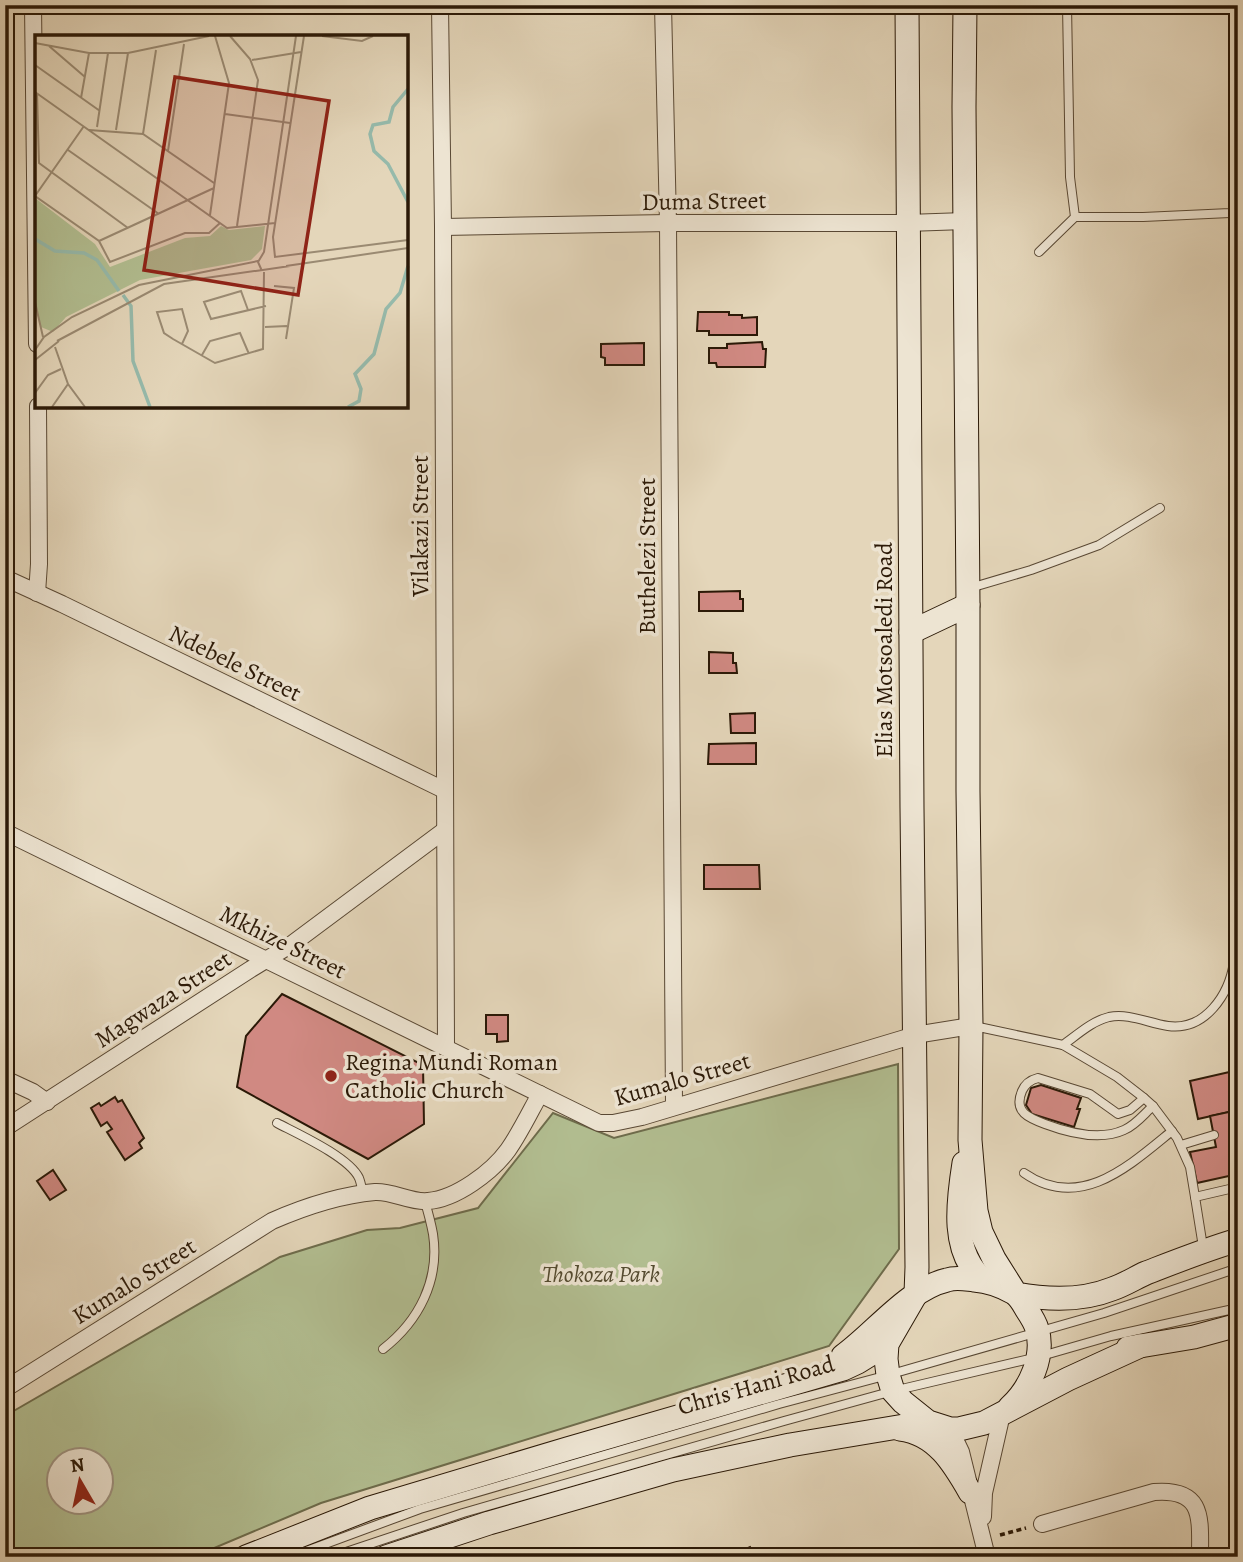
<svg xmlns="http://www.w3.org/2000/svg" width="1243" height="1562" font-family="Alegreya,serif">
<rect width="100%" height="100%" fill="#e4d6ba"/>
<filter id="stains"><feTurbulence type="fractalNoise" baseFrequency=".00286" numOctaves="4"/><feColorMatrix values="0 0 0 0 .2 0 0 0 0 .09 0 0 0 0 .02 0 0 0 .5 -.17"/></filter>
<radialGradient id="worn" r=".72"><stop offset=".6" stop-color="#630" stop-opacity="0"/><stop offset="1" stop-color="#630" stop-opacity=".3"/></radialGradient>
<path fill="#b2be91" stroke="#6e6c4c" stroke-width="2" fill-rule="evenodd" d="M898,1064l1,185 -70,97 -508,157 -128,54h-188v-141l275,-159 87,-27 33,-2 78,-20 75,-95 61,25zM60,1460h42v42h-42z"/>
<g fill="#d08982" stroke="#2b1907" stroke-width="2">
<path d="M5,267h7l1,20 -8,-1z"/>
<path d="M698,312h31v3h13v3l15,-1v18h-48v-4h-12z"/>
<path d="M762,342l1,7h3l-1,18h-48l-1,-4h-7v-15h18v-4z"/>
<path d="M644,343v22h-39v-7l-4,-1v-13z"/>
<path d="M740,591v8h3v12h-44v-19z"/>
<path d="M709,652l24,1v10h3l1,10h-28z"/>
<path d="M755,713v20h-24l-1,-19z"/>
<path d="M756,743v21h-48l1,-20z"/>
<path d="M704,865h55l1,24h-56z"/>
<path d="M282,994l141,71 1,59 -56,35 -131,-72 9,-51z"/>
<path d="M486,1015h22v26l-11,1v-8h-11z"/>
<path d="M1238,1070v40l-40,9 -8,-38z"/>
<path d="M1041,1085l40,13 -4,11h3l-6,18 -42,-13 -6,-9 5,-17z"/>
<path d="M115,1097l3,5 4,-2 22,38 -5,5 3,5 -17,12 -18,-28 5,-3 -5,-7 -6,4 -10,-18 8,-5 2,3z"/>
<path d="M1238,1110v64l-41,9 -7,-31 26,-5 -6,-31z"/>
<path d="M53,1170l13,20 -16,10 -13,-19z"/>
<path d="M750,1547l4,10h-24v-1z"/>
</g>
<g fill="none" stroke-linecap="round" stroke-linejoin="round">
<defs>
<g id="service">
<path d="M1075,217h68l87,-4 8,-4"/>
<path d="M1039,252l36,-35 -5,-40 -3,-172"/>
<path d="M970,588l61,-18 68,-25 61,-37"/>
<path d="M974,1026l89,19 54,32 27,21 9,8 24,32 13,29 5,30"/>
<path d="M1063,1045c14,-10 29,-24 46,-28 20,-4 39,6 59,9 37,5 61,-31 66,-64 2,-10 0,-22 0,-32"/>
<path d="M1144,1098l-14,12 -12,4 -28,-20 -52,-16c-8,2 -13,6 -16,13 -9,21 7,27 23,33 24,9 55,17 79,6 12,-5 20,-16 29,-24"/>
<path d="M277,1123c21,11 72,34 82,55 2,5 3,11 4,16"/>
<path d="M1181,1145l33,-10"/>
<path d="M1024,1173c56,39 105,-7 148,-42"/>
<path d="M1203,1247l-8,-50 43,-10"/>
<path d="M383,1349c36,-28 57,-69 50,-115 -2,-11 -5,-22 -8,-32"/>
<path d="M290,1557l130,-48 359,-105 109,-29 216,-62 134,-45"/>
<path d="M331,1557l132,-44 321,-92 109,-30 145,-34 73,-21 127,-28"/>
</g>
<g id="minor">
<path d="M33,5l4,339"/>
<path d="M440,5l3,222 3,820"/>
<path d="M663,5l5,218 6,883"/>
<path d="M443,227l225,-4h239l58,-2"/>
<path d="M5,578l57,26 382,186"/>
<path d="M37,593l2,-29 -1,-158"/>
<path d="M5,832l594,291h14l29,-6 273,-82 56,-9"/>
<path d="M5,1079l28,13 14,10"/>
<path d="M5,1128l246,-159 41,-25 153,-114"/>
<path d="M5,1389l267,-168c32,-14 68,-26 103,-29 18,-1 36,11 53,9 28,-2 64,-29 80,-51 12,-17 22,-38 32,-56"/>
<path d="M950,1429l11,23 26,105"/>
<path d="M983,1517l1,-24 18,-79"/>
<path d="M1042,1524l112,-32c51,-4 46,27 46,65"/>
</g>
<g id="secondary">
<path d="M907,5l5,803 5,459 -1,27 -29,50 -1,15 2,16 5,16 10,11 25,20 22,7h9l25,-6 84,-44 72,-33"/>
<path d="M965,5l-1,102 4,498v186l3,235 -1,114 6,71 5,21 13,27 22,35c32,6 66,7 96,-5 12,-4 23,-11 34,-16 31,-12 61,-24 92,-33"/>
<path d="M911,632l57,-27"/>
<path d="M964,1163c-6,38 -14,92 21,118"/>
<path d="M1128,1348l66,-11 44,-12"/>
<path d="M843,1356c32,-23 65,-67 104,-76 9,-3 18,-1 27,0 13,1 28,6 40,13 6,4 10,12 13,17 4,6 8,12 10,19 8,27 -7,60 -27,78"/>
<path d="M900,1429c36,4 54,35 70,63"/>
<path d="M246,1557l124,-49 197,-59 276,-80 15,-7 29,-18"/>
<path d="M386,1557l103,-34 184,-53 117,-25 138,-23"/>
</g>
</defs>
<use href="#service" stroke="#594834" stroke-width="10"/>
<use href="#minor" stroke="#594834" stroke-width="18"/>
<use href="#secondary" stroke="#2b1907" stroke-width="25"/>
<path stroke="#2b1907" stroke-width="3.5" stroke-dasharray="5 3.5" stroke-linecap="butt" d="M1000,1535l26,-7"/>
<use href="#service" stroke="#ede4d2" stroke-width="8"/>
<use href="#minor" stroke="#ede4d2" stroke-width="16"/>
<use href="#secondary" stroke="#ede4d2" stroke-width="23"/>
</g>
<circle fill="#8f2418" stroke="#ede4d2" stroke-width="2.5" cx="331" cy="1076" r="7"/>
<g text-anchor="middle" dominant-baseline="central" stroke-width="7" stroke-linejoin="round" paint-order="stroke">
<g font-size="24" fill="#2b1907" stroke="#ede4d2">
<text transform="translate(704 201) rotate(-1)">Duma Street</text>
<text transform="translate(420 526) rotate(-90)">Vilakazi Street</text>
<text transform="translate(647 556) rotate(-90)">Buthelezi Street</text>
<text transform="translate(884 650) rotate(-90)">Elias Motsoaledi Road</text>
<text transform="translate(235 663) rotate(26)">Ndebele Street</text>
<text transform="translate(283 942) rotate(26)">Mkhize Street</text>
<text transform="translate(163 999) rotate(-33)">Magwaza Street</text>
<text transform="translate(682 1079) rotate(-16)">Kumalo Street</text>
<text transform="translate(134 1281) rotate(-32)">Kumalo Street</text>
<text transform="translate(756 1385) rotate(-16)">Chris Hani Road</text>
</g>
<g font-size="24" fill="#2b1907" stroke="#ede4d2" text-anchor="start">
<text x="345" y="1062">Regina Mundi Roman<tspan x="345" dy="28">Catholic Church</tspan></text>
</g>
<g font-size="24" font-style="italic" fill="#544b30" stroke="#ede4d2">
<text x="601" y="1274">Thokoza Park</text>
</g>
</g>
<g transform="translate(35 35)">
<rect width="373" height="373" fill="#e4d6ba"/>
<path d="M0,163l60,46 15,23 75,-29 25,-2 11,-10 8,4 36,-4 -3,23 -11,11 -111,20 -74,37 -13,15 -12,-5 -6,-26z" fill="#b2be91"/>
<path fill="none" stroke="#96baab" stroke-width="3.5" d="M373,54l-15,18 -4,15 -16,3 -3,9 4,17 14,13 20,38M0,204l20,12 29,2 13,7 22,31M88,260l8,11 2,55 17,46M313,372l11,-6 2,-12 -6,-15 19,-20 12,-45 14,-16 8,-27"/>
<path fill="none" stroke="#9a8a72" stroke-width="2" d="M195,1l20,23 8,21 -21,146M269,1l-31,201 2,20 133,-17M287,1l40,5 11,-5M0,8l54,10h39l81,-17M14,11l36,31M217,25l49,-8M0,30l65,46M0,57l192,136 48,-5M2,58l2,70 89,65M46,63l8,-45M190,79l65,9M49,91l-49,70 64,45 11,21 75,-29h24l11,-10M62,92l11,-74M54,95l54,4 71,49M81,95l12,-77M108,99l13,-84M33,115l91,64M133,116l16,-107M175,180l19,-132 -14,-47M64,206l115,-53M251,231l122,-18M227,236l-4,-9 6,-10 32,-216M239,251l20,2 -8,51M0,267l8,35M213,275l-7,-19 -37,11 7,17 55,-13M230,292l22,-1M22,306l107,-57 126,-18M147,309l6,-13 -6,-22 -25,3 7,21 9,6 42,24 48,-14 1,-77M20,312l13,37 17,23M0,315l9,-13 28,-20 67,-32 119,-24M167,320l8,-14 30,-8 9,21M0,325l24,-19M0,358l13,-18 13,-6M17,372l16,-23"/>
<path fill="#8f2418" fill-opacity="0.15" stroke="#8f2418" stroke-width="3.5" d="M140,42l154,24 -31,194 -154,-25z"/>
<rect width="373" height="373" fill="none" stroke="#2b1907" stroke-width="3.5"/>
</g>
<rect width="1243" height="1562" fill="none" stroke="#e4d6ba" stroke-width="28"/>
<rect x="7" y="7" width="1229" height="1548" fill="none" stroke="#2b1907" stroke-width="3.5"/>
<rect x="14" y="14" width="1215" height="1534" fill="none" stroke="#2b1907" stroke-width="2"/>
<g transform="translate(80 1481) rotate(351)"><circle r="33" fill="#ede4d2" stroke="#9f9381" stroke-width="2"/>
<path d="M0-5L12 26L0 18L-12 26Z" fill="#8f2418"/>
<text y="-10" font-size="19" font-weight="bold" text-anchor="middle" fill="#2b1907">N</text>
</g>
<rect width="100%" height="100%" filter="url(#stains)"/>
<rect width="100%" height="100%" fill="url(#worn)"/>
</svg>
